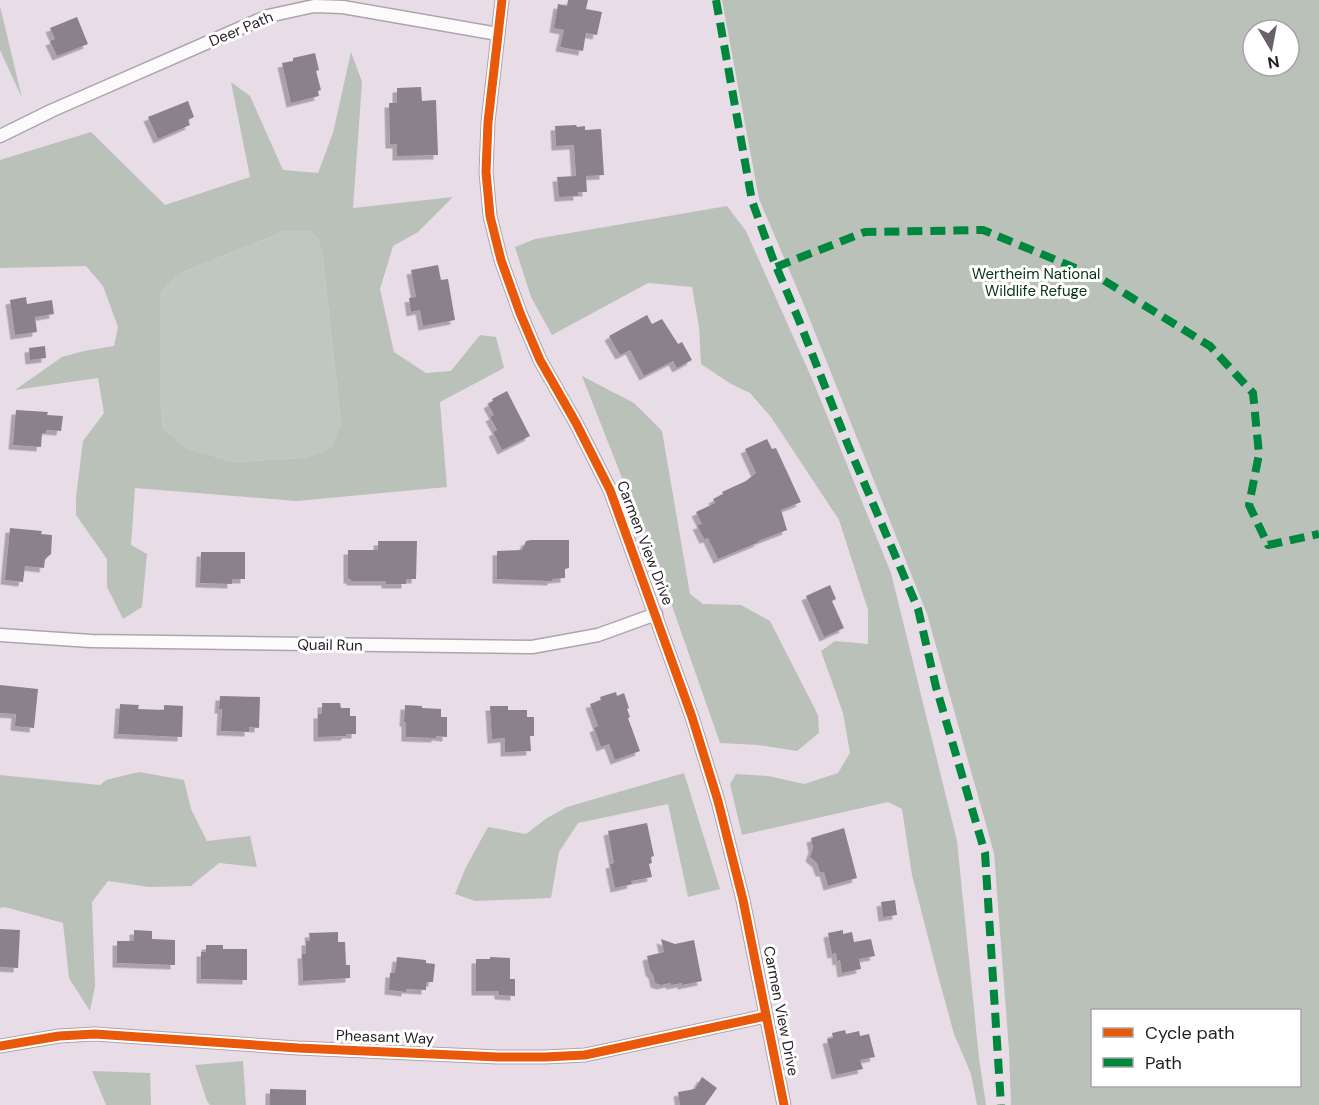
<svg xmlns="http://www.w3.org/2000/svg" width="1319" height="1105" font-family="'DM Sans',sans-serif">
<defs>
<filter id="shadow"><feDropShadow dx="-4.5" dy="4.5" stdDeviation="0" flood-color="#0004"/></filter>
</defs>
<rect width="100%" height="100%" fill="#e8dce7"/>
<path fill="#c0c7c1" d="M285,231h25l9,7 4,22 18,163 -10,25 -27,10 -72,4 -45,-14 -24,-19 -3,-34v-102l20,-20z"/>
<g fill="#b9c1b9" fill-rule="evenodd">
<path d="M722,0h597v1105h-308l-2,-55 -15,-197 -67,-239 -125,-314 -43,-101zM1253,30h36v36h-36zM1092,1010h208v76h-208z"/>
<path d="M0,6l22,92 -22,-48z"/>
<path d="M351,52l11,30 -9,126 100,-11 -35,35 -25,14 -13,43 14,63 32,21 25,-2 29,-36 16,2 8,31 -64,34 7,85 -151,14 -161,-13 -4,57 16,9 -5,53 -19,12 -16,-32v-28l-31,-44v-18l7,-56 21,-28 -6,-35 -83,12 47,-33 22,-6 30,-5 4,-19 -15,-41 -17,-20 -86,2v-108l91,-28 74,73 85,-28 -19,-95 19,14 33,74 35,3 15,-40zM285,231h25l9,8 4,21 18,163 -10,25 -27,10 -72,4 -45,-14 -24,-19 -3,-34v-102l20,-20z"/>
<path d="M727,206l19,25 67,150 78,192 66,268 22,217 7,47h-9l-6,-31 -17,-40 -17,-62 -25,-97 -10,-66 -14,-7 -146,33 -12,-51 6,-10 32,2 36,8 34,-11 12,-20 -7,-40 -22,-62 14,-10 33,3v-34l-29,-90 -68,-103 -21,-24 -19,-9 -30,-20 -2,-37 -7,-40 -44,-4 -96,52 -21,-38 -16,-50 20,-8z"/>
<path d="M582,376l52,27 28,28 28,163 13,10 38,1 29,16 48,94 1,18 -22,18 -39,-6 -38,-2 -50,-143z"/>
<path d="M139,772l45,8 7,29 16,32 43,-5 7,31 -38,-4 -28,23 -42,1 -41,-6 -16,21 3,84 -5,25 -21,-33 -6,-55 -58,-16 -5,1v-133l100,10 6,-5z"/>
<path d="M684,773l36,116 -32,8 -20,-93 -90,19 -19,29 -8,46 -76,3 -20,-7 11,-27 22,-40 38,7 21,-16 20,-11z"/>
<path d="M243,1061l3,44h-36l-3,-4 -12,-36z"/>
<path d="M92,1071l58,2 1,32h-45z"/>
</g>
<g fill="#8a818a" filter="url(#shadow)">
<path d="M568,0h20l-2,9 16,3 -5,23 -11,-2 -3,18 -23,-4 4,-17 -10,-2 4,-24 9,2z"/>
<path d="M77,17l11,27 -31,12 -7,-15 5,-2 -5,-11z"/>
<path d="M315,53l4,17 -3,1 5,19 -3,1 1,5 -28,7 -9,-40 11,-2v-3z"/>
<path d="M421,87l1,14 14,-1 2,55 -41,1v-12h-7l-1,-41h8v-15z"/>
<path d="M188,101l6,16 -6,3 2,5 -32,14 -10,-22z"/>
<path d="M576,125l1,2 8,-1v4l16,-1 3,46 -18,1 1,16h-9v4l-19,1 -2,-20 19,-1 -2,-31 -18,1 -1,-20z"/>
<path d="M438,265l3,15 7,-1 7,41 -32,6 -3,-16 -9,2 -2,-14 7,-1 -5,-27z"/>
<path d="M26,297l1,7 25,-4 2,14 -19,3 2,15 -22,3 -5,-35z"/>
<path d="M647,315l5,9 10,-5 16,25 4,-2 10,18 -15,8 -4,-7 -29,15 -14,-26 -10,5 -11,-19z"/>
<path d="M45,346l1,12 -16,2 -1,-12z"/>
<path d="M507,391l23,45 -28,14 -9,-18 4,-2 -7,-13 4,-2 -6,-11 5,-3 -1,-2z"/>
<path d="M16,410l32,2 -1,3 16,1 -2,15 -15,-1v3h-4l-1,14 -28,-2z"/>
<path d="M767,439l5,10 4,-1 25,54 -20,8 6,20 -29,11 1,1 -41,17 -10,-21 -4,1 -7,-14 5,-1 -6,-12 19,-9 -2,-4 10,-5 -1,-2 24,-11 10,-8 -11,-24z"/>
<path d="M10,528l32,3 -1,3 11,1 -1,19 -6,5 -1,9 -19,-2 -2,16 -18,-2z"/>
<path d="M531,540h38v28l-4,1v9l-13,1v2l-55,-2v-28l25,-1 4,-9z"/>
<path d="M378,541h39l-1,38h-10v5h-20v-3h-35v-2h-3v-29h30z"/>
<path d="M201,552h44v27h-13v5l-32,-1z"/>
<path d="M830,585l6,14 -4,2 12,27 -20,9 -18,-41z"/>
<path d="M0,685l38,4 -4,39 -19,-2 1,-12 -16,-1z"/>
<path d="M616,692l1,4 7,-3 5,15 -2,1 3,8 -2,1 12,33 -25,9 -6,-16 -8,3 -7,-19 4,-2 -8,-22 11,-4 -1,-3z"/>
<path d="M220,696l40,1 -1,31 -10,-1v5l-28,-1 1,-22h-3z"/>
<path d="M322,703h18l1,5h9v8h6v18h-10v2l-28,1v-23h4z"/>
<path d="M120,704l19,1 -1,4 26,1v-5l19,1 -1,31 -64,-3z"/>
<path d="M405,705l17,1v2l19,1v8h6v20l-11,-1v2l-30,-1v-15h-2z"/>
<path d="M490,706h18v4h19v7h7v19h-4l1,15 -26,1v-14l-13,1z"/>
<path d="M647,823l7,33 -3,1 1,6 -3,1 3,13 -21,4 1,3 -17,4 -5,-24 4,-1 -6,-32z"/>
<path d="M844,828l13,50 -29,8 -4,-14h-4l-3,-9 -7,-6 3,-9 -2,-10z"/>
<path d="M895,900l2,15 -14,2 -2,-15z"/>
<path d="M0,929l20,1 -2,38 -18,-1z"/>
<path d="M134,930l18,1v8l23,1v25l-58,-2v-22h17z"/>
<path d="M843,930v4l9,-2 2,10 17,-3 4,17 -16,3 2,10 -19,4 -2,-13 -3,1 -1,-8 -4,1 -4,-21z"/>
<path d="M338,932v10h7l1,23h4v13l-47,3 -1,-27h4v-13h4l-1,-8z"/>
<path d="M661,939l14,5 19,-4 8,41 -20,4v-2l-11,2 -1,-2 -9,2 -6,-2 -2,-9 -3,-3 -3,-15 17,-4z"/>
<path d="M206,945h17v4h24v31l-46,-1v-27h5z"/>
<path d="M397,957l29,3v3l9,1 -2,18h-7v8l-20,-1v3l-17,-2 1,-17h5z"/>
<path d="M490,957l20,1v21h5v17l-16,-1v-4h-23v-32h14z"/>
<path d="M845,1030l1,4 13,-3 1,5 9,-2 6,23 -15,3 3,9 -27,6 -9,-36 6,-1 -1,-5z"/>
<path d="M702,1077l15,11 -12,17h-25l-2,-13 17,-3z"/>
<path d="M270,1089l36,1v15h-36z"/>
</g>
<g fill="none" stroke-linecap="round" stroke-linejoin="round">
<defs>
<g id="street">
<path d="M502,0l-14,122 -2,50 4,44 11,44 19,53 20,47 36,63 34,67 82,227 26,84 25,99 41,205"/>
<path d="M0,136l53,-26 215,-94 46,-10 29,1 155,27"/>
<path d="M0,635l91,6 441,6 66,-12 58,-21"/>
<path d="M0,1046l59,-10 36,-2 203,14 200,9h47l40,-2 181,-39"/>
</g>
</defs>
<use href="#street" stroke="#ada5ad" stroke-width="15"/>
<use href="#street" stroke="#fcfafb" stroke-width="12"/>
<g stroke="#00873e" stroke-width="8" stroke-dasharray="15 8" stroke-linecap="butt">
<path d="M716,0l36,201 21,58 25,59 50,127 70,164 18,78 49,166 16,252"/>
<path d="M776,267l89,-35 118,-2 117,48 110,68 43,47 6,61 -10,51 19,40 51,-11"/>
</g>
<defs>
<g id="cycleway">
<path d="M502,0l-14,122 -2,50 4,44 11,44 19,53 20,47 36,63 34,67 82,227 26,84 25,99 41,205"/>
<path d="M0,1046l59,-10 36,-2 203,14 200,9h47l40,-2 181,-39"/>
</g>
</defs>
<use href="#cycleway" stroke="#fff" stroke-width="13"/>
<use href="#cycleway" stroke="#e8590c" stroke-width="9"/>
</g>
<g text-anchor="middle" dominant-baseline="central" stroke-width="6" stroke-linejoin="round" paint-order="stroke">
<g font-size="15" fill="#241d23" stroke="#fff">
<text transform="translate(241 29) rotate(-23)">Deer Path</text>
<text transform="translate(645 543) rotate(69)">Carmen View Drive</text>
<text transform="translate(330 645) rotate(1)">Quail Run</text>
<text transform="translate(781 1011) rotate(79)">Carmen View Drive</text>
<text transform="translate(385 1037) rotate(2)">Pheasant Way</text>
</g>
<g font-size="15" fill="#083313" stroke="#fff">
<text x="1036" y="274">Wertheim National<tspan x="1036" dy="17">Wildlife Refuge</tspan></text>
</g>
</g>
<rect x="1091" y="1009" width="210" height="78" fill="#ffffff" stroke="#a7a5a7" stroke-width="1.5"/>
<rect x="1103" y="1028" width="30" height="9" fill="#e8590c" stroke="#a7a5a7" stroke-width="1.5"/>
<text x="1145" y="1039" font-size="18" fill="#241d23">Cycle path</text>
<rect x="1103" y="1058" width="30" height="9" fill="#00873e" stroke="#a7a5a7" stroke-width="1.5"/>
<text x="1145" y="1069" font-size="18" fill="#241d23">Path</text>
<g transform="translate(1271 48) rotate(170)"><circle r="28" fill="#ffffff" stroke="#a7a5a7" stroke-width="1.5"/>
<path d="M0-4.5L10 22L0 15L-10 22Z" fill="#696068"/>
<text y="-9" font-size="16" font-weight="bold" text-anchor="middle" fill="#241d23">N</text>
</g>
</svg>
